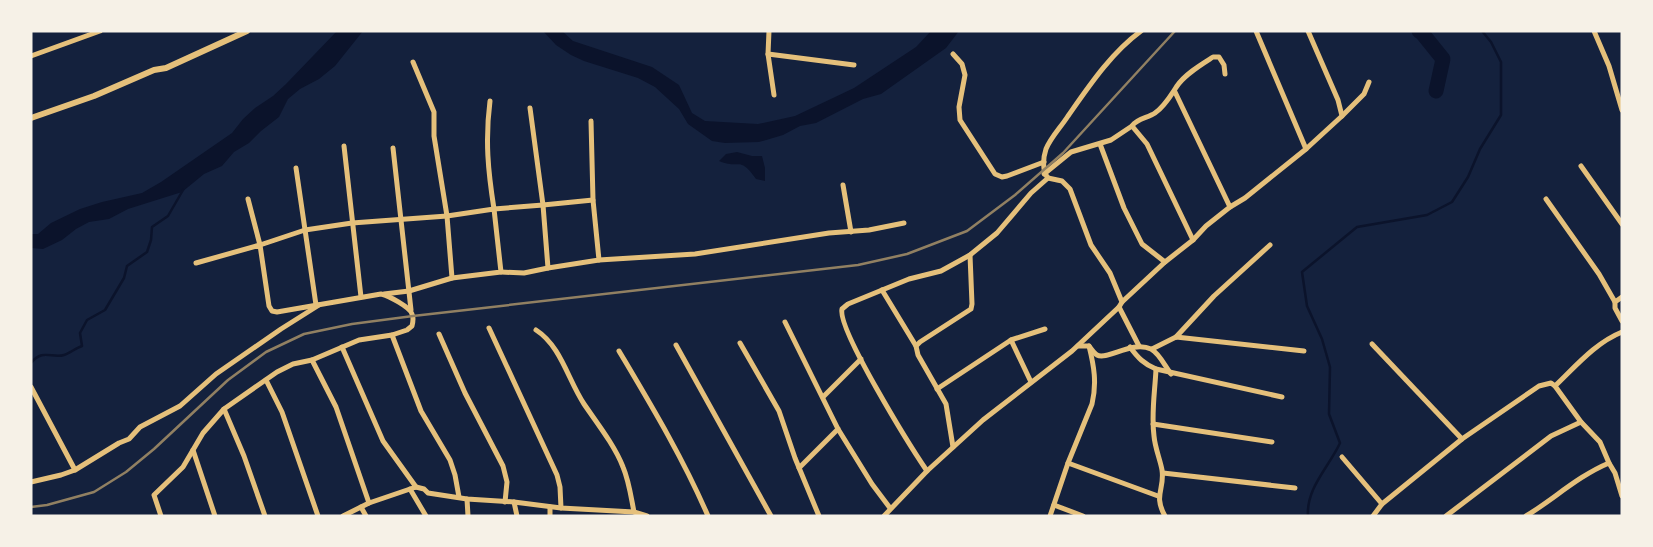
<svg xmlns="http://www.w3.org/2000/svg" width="1653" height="547" font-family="Merriweather,serif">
<rect width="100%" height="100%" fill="#14213d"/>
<g fill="#0b132b">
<path d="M337,31h26l-28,35 -16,13 -19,10 -12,10 -9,18 -18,14 -12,12 -15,9 -12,14 -18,8 -22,18 -54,17 -19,10 -20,3 -13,7 -14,11 -19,9 -12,-1v-14h7l13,-11 29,-14 22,-7 40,-9 19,-11 71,-49 11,-14 12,-11 18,-12 13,-12z"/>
<path d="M543,31h19l11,10 79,26 27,18 13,28 13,8 53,3 37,-8 59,-28 62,-41 15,-16h28l-13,17 -65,46 -18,5 -47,24 -16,3 -17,9 -24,7 -34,1 -13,-2 -24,-17 -9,-15 -24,-22 -17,-9 -54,-17 -13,-6 -15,-10z"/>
<path d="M737,152l15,4h10l3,12v13l-9,-2c-17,-24 -16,-9 -37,-18l7,-7z"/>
</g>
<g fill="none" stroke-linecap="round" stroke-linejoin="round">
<g stroke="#0b132b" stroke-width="2.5">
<path d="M31,363c12,-15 21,-4 33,-8 6,-2 12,-7 18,-9l-2,-13 7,-13 18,-10 19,-32 3,-12 20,-14 4,-12 1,-13 16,-11 15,-26"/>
<path d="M1308,516c-2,-28 21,-49 32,-73l-11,-29 1,-47 -8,-28 -15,-33 -5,-34 55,-45 70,-12 25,-13 16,-25 12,-28 21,-34v-53l-10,-20 -9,-11"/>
</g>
<path stroke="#0b132b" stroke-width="15" d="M1419,31l3,2 21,26 -7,32"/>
<g stroke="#e5c07b" stroke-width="5">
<path d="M769,31l-1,23 6,41"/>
<path d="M1256,31l50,118"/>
<path d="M1594,31l15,35 13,44"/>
<path d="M768,54l86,11"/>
<path d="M953,54l9,10 3,11 -6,32 1,13 35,54 7,3 5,-1 37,-14"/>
<path d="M31,56l69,-25"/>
<path d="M413,62l21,50v24l13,80 5,62"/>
<path d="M1175,92l55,115"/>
<path d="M490,101c-5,39 -2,70 4,108l49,-4 5,63 -24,5 -23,-1"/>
<path d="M530,108l13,97 50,-5"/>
<path d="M1342,116l22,-22 5,-12"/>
<path d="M1132,126l15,18 46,96"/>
<path d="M1100,144l24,64 18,36 23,18"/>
<path d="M344,146l17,151"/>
<path d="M393,148l18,162"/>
<path d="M1581,166l41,58"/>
<path d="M296,168l20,137"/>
<path d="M1044,174l27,-22 40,-12 21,-14c5,-8 16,-8 23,-13 10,-7 16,-18 22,-27 8,-12 25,-22 36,-29h6l5,8 1,9"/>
<path d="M843,185l8,47"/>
<path d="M248,199l12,46 45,-15 47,-7 95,-7 47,-7 7,63 -49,6 -43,13 -25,3"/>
<path d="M1546,199l53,75 16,28"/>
<path d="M599,260l96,-6 134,-21 40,-3 35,-7"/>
<path d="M548,268l51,-8 -6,-60 -2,-79"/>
<path d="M882,290l34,56"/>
<path d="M1622,297l-7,5v6l7,13"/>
<path d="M1122,302l43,-40 28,-22 13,-14 24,-19 15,-9 61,-49 36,-33 -4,-16 -30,-69"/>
<path d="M1119,307l20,39"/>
<path d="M785,322l53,107 34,55 18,24"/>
<path d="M489,328l68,147 3,12 1,21"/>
<path d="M536,330c25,16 32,50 48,74 13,19 31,42 39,63 6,14 8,30 11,45"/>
<path d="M1622,332c-27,11 -46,34 -67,54l26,36 19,20 9,21 6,10 7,23"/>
<path d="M439,334l26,59 38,73 4,16 -2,20"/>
<path d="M392,335l29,76 29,49 5,15 4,22"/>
<path d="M1176,337l38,-41 56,-51"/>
<path d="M1011,340l20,42"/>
<path d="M740,343l39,68 16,47 24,58"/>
<path d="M1372,344l90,95"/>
<path d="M676,345l95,171"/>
<path d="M1078,346h11c2,3 5,7 8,9 10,6 35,-15 54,-6 8,4 14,17 20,25"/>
<path d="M342,347l41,94 33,46"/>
<path d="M1130,347c8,11 14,17 26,22l126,28"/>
<path d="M1152,349l24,-12 128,14"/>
<path d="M619,351c32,54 64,107 89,165"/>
<path d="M312,360l24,47 33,96"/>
<path d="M1156,369c-1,22 -5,45 -2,67 1,12 6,23 8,34 3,19 -9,25 3,46"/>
<path d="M266,380l16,32 36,104"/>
<path d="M31,387l44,83"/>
<path d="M937,389l74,-49 34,-11"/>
<path d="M823,397l38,-38"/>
<path d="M224,409l20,47 21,60"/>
<path d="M1153,424l119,18"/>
<path d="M953,447l-7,-43 -28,-49 -2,-9 4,-4 51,-33 1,-5 -2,-49"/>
<path d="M193,450l22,66"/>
<path d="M1342,457l40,47"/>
<path d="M1068,463l90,33"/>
<path d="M799,468l39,-39"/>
<path d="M927,471c-15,-22 -90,-142 -85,-162l6,-5 61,-25 32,-8 29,-16 27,-22 34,-40 17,-15c-6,-7 -5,-20 -2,-29 5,-12 15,-22 22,-33 21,-30 43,-63 73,-85"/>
<path d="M1163,473l132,15"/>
<path d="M31,482l30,-7 14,-5 44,-27 10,-4 11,-12 40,-21 36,-32 65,-45 38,-24"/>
<path d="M410,489l16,27"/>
<path d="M467,499l1,17"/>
<path d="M514,502l3,14"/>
<path d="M1054,505l29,11"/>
<path d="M361,507l5,9"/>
<path d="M550,507v9"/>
<path d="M161,516l-7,-21 29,-28 20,-34 21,-24 53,-37 16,-8 19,-4 47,-20 33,-5 15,-5 5,-4c1,-4 2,-8 0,-12 -2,-7 -23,-18 -31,-20l-104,18 -5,-1 -3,-5 -9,-61 -64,18"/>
<path d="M343,516l26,-13 47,-16 8,2 4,4 39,6 47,3 47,6 73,4 13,4"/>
<path d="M884,516l43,-45 56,-51 89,-69 47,-44 3,-5 -12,-29 -19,-28 -21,-56 -8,-8 -14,-3"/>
<path d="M1050,516l18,-53 24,-59c5,-21 2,-38 -3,-58"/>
<path d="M1373,516l9,-12 80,-65 77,-53 12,-3 4,3"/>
<path d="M1446,516l105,-80 30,-14"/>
<path d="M1526,516c28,-17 52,-40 83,-53"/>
</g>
<path stroke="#e5c07b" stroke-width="6" d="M31,118l63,-22 60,-26 12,-2 81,-37"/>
<path stroke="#918062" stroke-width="2.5" d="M31,507l16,-2 47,-13 32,-20 28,-23 74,-69 38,-28 38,-18 48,-10 61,-8 445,-51 49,-11 60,-23 48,-36 48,-42 112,-122"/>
</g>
<rect width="1653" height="547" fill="none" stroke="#f6f1e7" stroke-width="65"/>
</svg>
